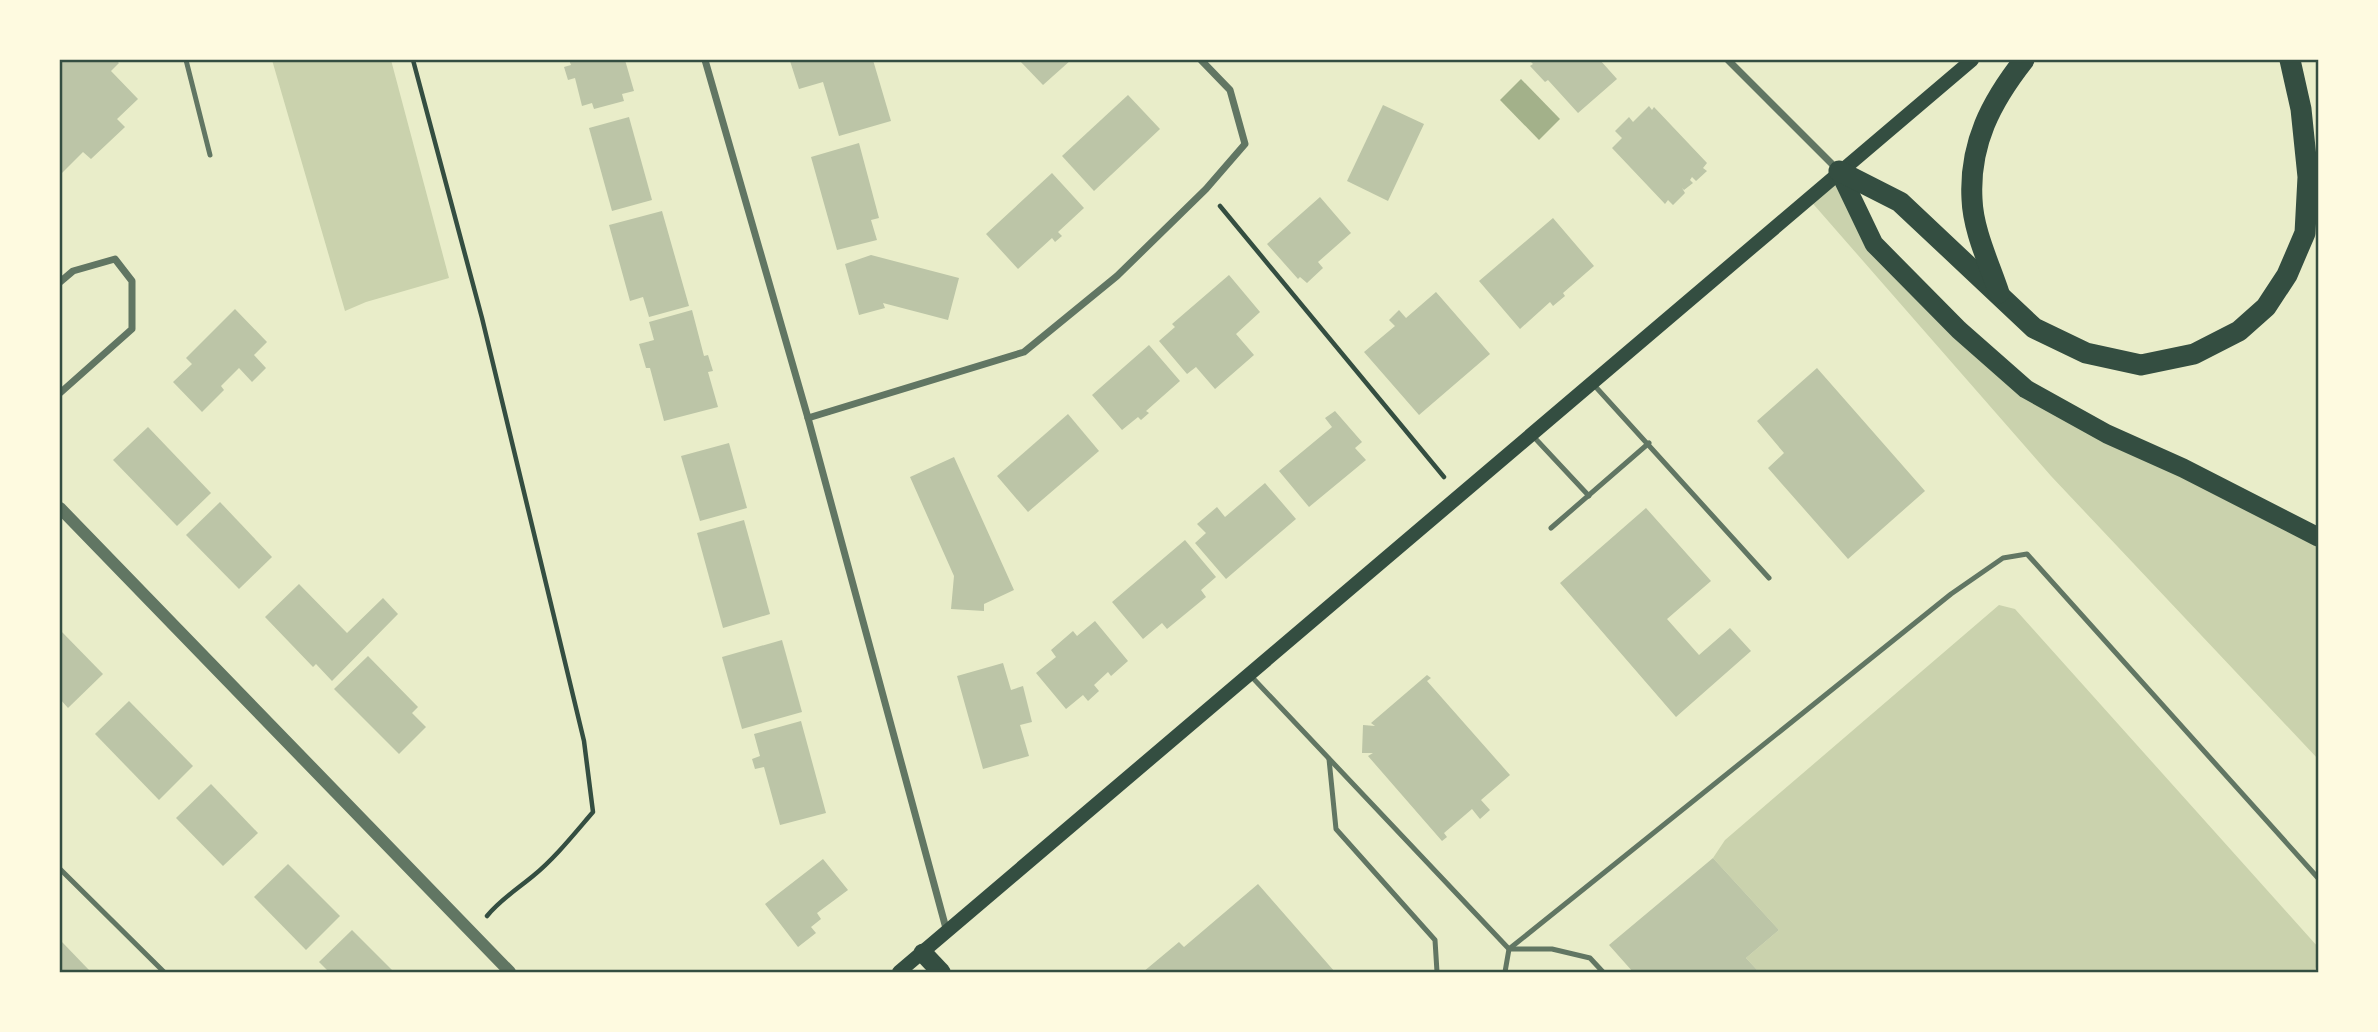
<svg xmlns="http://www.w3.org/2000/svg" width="2378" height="1032" font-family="'Titillium Web',sans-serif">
<rect width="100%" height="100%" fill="#e9edc9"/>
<g fill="#cad2ad">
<path d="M272,60h119l58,218 -83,24 -21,9z"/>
<path d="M1839,171l35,73 152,145 292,148v222l-267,-283 -243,-278z"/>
<path d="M1999,605l16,4 303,338v15l-4,10h-555l-13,-14 33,-28 -66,-72 12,-18z"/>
</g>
<path fill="#a3b18a" d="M1521,79l39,40 -21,21 -39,-40z"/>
<g fill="#bcc5a7">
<path d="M60,60h56l3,3 -8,8 27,28 -21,20 8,8 -34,32 -8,-7 -23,23z"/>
<path d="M569,60h56l9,31 -12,3 2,7 -30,8 -2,-6 -10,3 -7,-28 -7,2 -4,-13 7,-2z"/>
<path d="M796,60h77l18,61 -52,15 -16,-54 -24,7 -9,-28z"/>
<path d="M1019,60h52l-28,25z"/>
<path d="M1529,60h71l17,19 -39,34 -30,-33 -3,2 -15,-16 3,-2z"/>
<path d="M1128,95l32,34 -66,62 -32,-35z"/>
<path d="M1383,105l41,19 -36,77 -41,-20z"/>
<path d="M1649,106l3,4 2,-3 53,56 -4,5 4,3 -11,10 -4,-4 -2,3 3,3 -9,7 -2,-2 3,5 -12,12 -5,-5 -3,4 -53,-56 10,-10 -7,-7 14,-14 4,5z"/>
<path d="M629,117l23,83 -40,11 -23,-83z"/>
<path d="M859,143l20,75 -8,2 6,20 -40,10 -26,-93z"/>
<path d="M1052,173l32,35 -26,24 4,4 -7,6 -3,-4 -34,31 -32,-35z"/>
<path d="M1320,197l31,36 -33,29 5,6 -16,15 -7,-6 -2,2 -31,-35z"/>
<path d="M662,211l27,95 -40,11 -6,-20 -13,4 -21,-76z"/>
<path d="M1553,218l41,48 -31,27 2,3 -12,10 -3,-4 -30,27 -41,-48z"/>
<path d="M871,255l88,23 -11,42 -65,-17 2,5 -26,7 -14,-51z"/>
<path d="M1229,275l31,37 -24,22 18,21 -39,34 -19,-22 -9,7 -28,-33 16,-14 -3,-3z"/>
<path d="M1436,292l54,62 -71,61 -55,-63 31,-26 -6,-6 10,-10 7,8z"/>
<path d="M235,309l32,33 -13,13 12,13 -14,14 -13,-14 -18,18 3,4 -22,22 -29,-30 19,-18 -6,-6z"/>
<path d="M692,310l12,46 4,-1 5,16 -5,1 10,35 -54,14 -14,-53h-4l-7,-24 15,-4 -5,-18z"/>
<path d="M1149,345l31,36 -34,30 3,2 -8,7 -3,-3 -16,13 -30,-35z"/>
<path d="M1817,368l108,123 -77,68 -80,-91 16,-15 -27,-32z"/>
<path d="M1335,411l27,31 -7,6 11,12 -57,47 -30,-36 53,-44 -7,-9z"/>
<path d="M1068,414l31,37 -71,61 -31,-36z"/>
<path d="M148,427l63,66 -34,33 -64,-66z"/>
<path d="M729,443l18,65 -47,13 -19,-65z"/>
<path d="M954,457l60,133 -30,14v7l-33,-2 3,-33 -44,-99z"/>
<path d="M1265,483l31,36 -70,60 -31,-36 11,-10 -9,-9 20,-17 8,10z"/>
<path d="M220,502l52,55 -33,32 -53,-54z"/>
<path d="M1646,508l65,73 -44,38 32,36 31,-27 21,23 -75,66 -116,-134z"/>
<path d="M744,520l26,94 -47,14 -26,-95z"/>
<path d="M1185,540l31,37 -15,13 5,7 -39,32 -5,-6 -19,16 -31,-37z"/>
<path d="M299,584l48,49 36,-35 15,16 -66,67 -16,-17 -3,3 -48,-50z"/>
<path d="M1095,621l33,40 -17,15 -3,-4 -14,13 5,6 -11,10 -5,-6 -17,14 -30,-36 20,-16 -5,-7 22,-19 4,5z"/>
<path d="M60,630l43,44 -35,34 -8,-9z"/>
<path d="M782,640l20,72 -60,17 -20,-72z"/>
<path d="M368,656l50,51 -6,6 14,14 -27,27 -65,-65z"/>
<path d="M1003,663l8,27 12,-4 9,36 -12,3 9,31 -46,13 -26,-93z"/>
<path d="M1427,675l4,3 -4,3 83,94 -29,25 9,10 -10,9 -8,-10 -28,24 3,4 -5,4 -74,-85 5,-3h-11l1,-28 12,1 -4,-3z"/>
<path d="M129,701l64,65 -34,34 -64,-66z"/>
<path d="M801,721l25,92 -46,12 -16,-58 -9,2 -3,-10 8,-3 -6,-22z"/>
<path d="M211,784l47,49 -35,33 -47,-48z"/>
<path d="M1713,858l66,72 -33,28 13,14h-126l-24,-27z"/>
<path d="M823,859l25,31 -31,23 4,6 -10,8 5,6 -18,14 -33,-43z"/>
<path d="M288,864l52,52 -34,34 -52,-53z"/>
<path d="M1258,884l77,88h-192l36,-30 5,5z"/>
<path d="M352,930l42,42h-65l-10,-10z"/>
<path d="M62,942l27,28 -2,2h-27v-27z"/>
</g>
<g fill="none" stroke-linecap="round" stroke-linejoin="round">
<g stroke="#344e41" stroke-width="4.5">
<path d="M413,60l69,258 102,423 9,71c-19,22 -38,46 -60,64 -17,14 -33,24 -46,40"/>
<path d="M1220,206l224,271"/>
</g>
<g stroke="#617663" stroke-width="5">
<path d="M186,60l24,95"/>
<path d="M1594,385l175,193"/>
<path d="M1532,435l57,61"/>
<path d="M1551,528l98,-85"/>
<path d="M1250,675l259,274h43l38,9 13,14"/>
<path d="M1329,759l7,70 99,111 2,32"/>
<path d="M60,869l104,103"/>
<path d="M1505,972l4,-23 442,-355 52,-36 24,-4 291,324"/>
</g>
<g stroke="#617663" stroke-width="7">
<path d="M705,60l103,358 139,514"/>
<path d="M1728,60l110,110"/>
<path d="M60,282l13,-11 42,-12 17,22v48l-72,64"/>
<path d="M808,418l216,-66 93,-76 89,-87 39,-45 -15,-54 -29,-30"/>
</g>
<path stroke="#617663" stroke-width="12" d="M60,508l450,464"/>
<path stroke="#344e41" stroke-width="14" d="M899,972l1073,-912"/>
<g stroke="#344e41" stroke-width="19">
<path d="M1839,171l35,73 85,86 67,59 81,45 76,34 135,69"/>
<path d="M923,953l18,19"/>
</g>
<g stroke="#344e41" stroke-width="21">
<path d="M1839,171l61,31 134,126 52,25 55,12 53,-11 45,-23 27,-24 21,-32 18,-42 3,-56 -7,-68 -11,-49"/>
<path d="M1999,293c-10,-30 -26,-63 -27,-94 -3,-55 19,-97 52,-139"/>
</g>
</g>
<rect width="2378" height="1032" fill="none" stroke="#fefae0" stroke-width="122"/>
<rect x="61" y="61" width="2256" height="910" fill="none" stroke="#344e41" stroke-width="2.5"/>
</svg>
